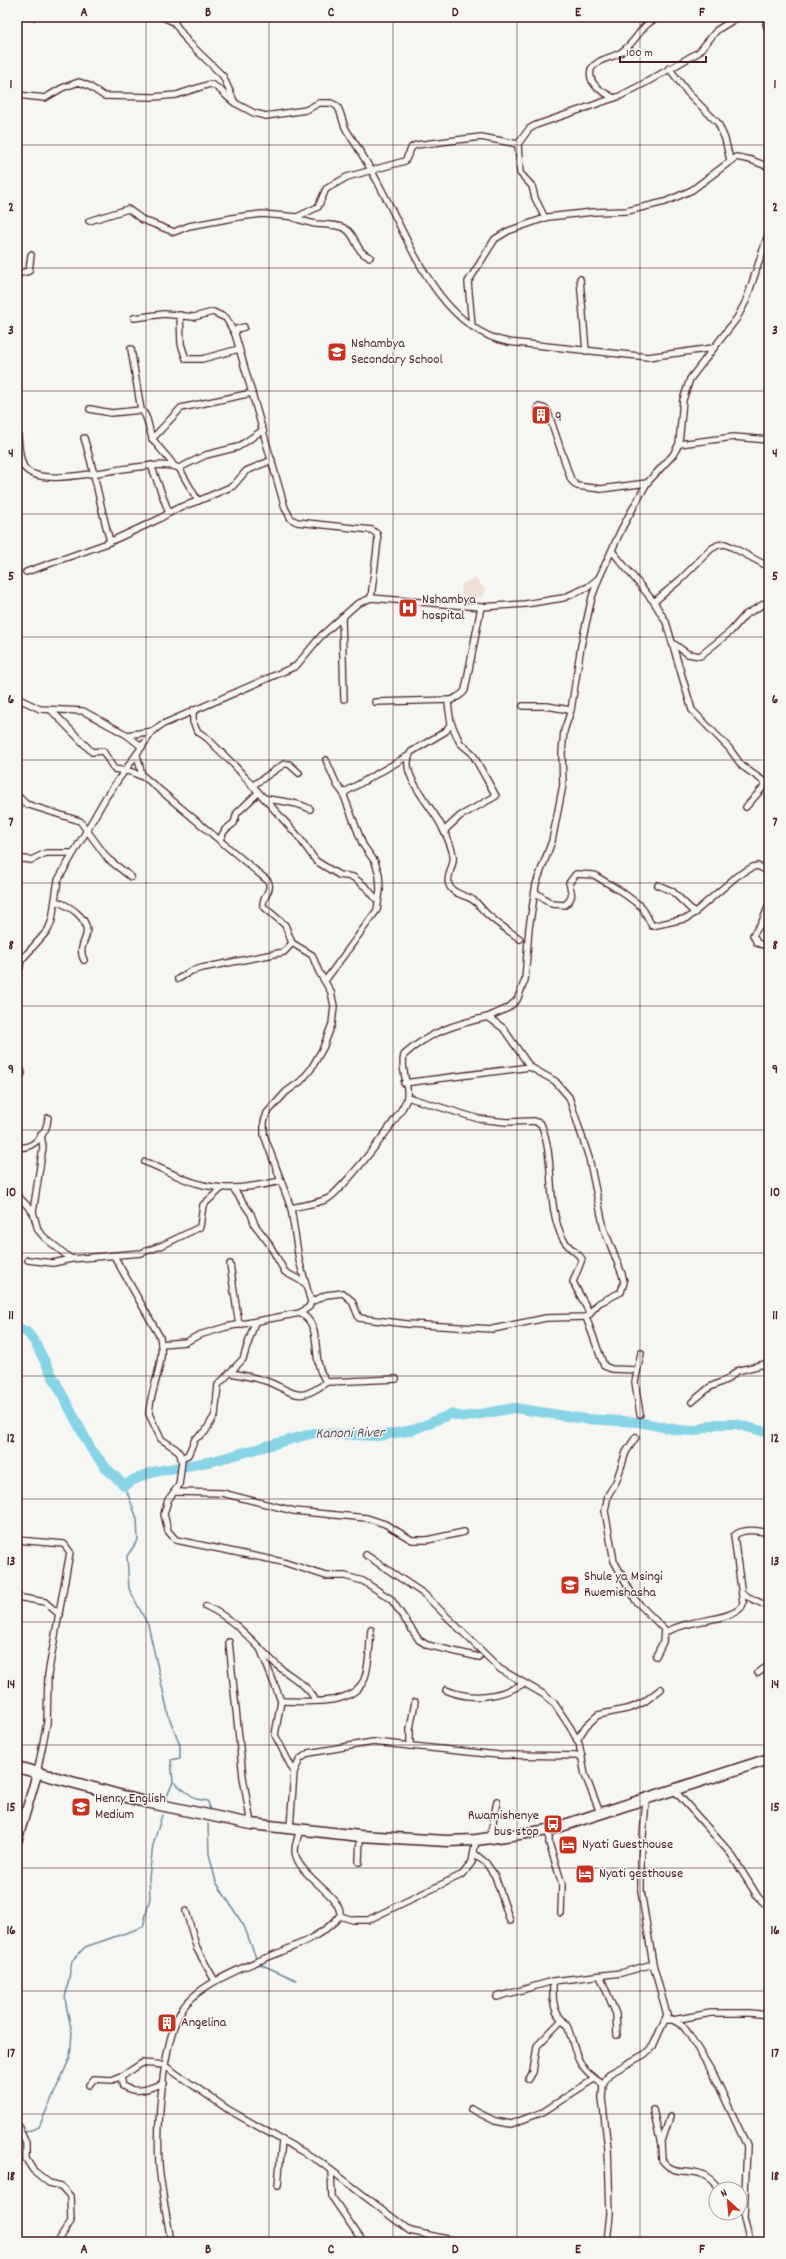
<svg xmlns="http://www.w3.org/2000/svg" width="786" height="2259" font-family="Dekko,sans-serif">
<rect width="100%" height="100%" fill="#f6f6f2"/>
<filter id="ink" filterUnits="userSpaceOnUse"><feTurbulence type="fractalNoise" baseFrequency=".025" numOctaves="2"/><feDisplacementMap in="SourceGraphic" scale="8" xChannelSelector="R" yChannelSelector="G"/><feConvolveMatrix kernelMatrix="1 2 1 2 8 2 1 2 1" color-interpolation-filters="sRGB"/></filter>
<g filter="url(#ink)">
<path fill="#efe1d5" d="M475,578l11,12 -5,7 -14,3 -6,-7 1,-9z"/>
<g fill="none" stroke-linecap="round" stroke-linejoin="round">
<g stroke="#6f8c9b" stroke-width="1.5">
<path d="M125,1486l12,33 1,21 -11,16 2,33 19,36 21,92 11,28v13l-9,2 2,22 -8,19"/>
<path d="M173,1782l23,17 12,2 2,10"/>
<path d="M208,1824l1,30 7,28 28,44 12,32"/>
<path d="M260,1964l36,16"/>
<path d="M23,2133l16,-6 31,-69 2,-25 -7,-34 7,-38 13,-14 58,-20 7,-29 -1,-21 4,-32 9,-30"/>
</g>
<path stroke="#87d4e6" stroke-width="10" d="M17,1327l10,5 7,9 57,108 16,20 18,17 8,-6 20,-8 60,-11 101,-28 64,3 35,-6 38,-16 13,3 50,-9 71,11 54,3 39,8 17,1 21,-7h20l33,9"/>
<defs>
<g id="street">
<path d="M31,17h2"/>
<path d="M134,17h9"/>
<path d="M163,17l11,5 13,19 36,35 12,27 19,10 12,3 40,-6 13,-7h12l6,3c5,7 5,17 10,25 15,22 29,47 41,71 26,52 56,127 120,140l140,15 65,-9"/>
<path d="M768,17l-2,7 3,8"/>
<path d="M669,68l19,25 30,30 7,16 5,21"/>
<path d="M17,95l28,3 17,-10 17,-6 10,4 15,10 50,1 22,-2 34,-11c11,3 15,13 25,19"/>
<path d="M614,98c-11,-6 -27,-13 -23,-29 8,-11 18,-10 29,-16 17,-10 19,-28 39,-36"/>
<path d="M294,218c7,2 15,5 22,6 10,1 18,0 28,4 14,7 10,24 26,29"/>
<path d="M545,218l-10,-20 -3,-12 -12,-13 -2,-29 11,-15 7,-4 84,-29 25,-13 54,-31 18,-22 21,-13"/>
<path d="M89,221l39,-12 15,11 31,12 15,-6 49,-9 24,-3 35,3 21,-10 8,-18 21,-12 58,-16 7,-14 4,-2 65,-8 37,7"/>
<path d="M17,274l12,-3 2,-16"/>
<path d="M580,279l6,72"/>
<path d="M180,315l1,29 5,15h16l37,-10"/>
<path d="M134,318l30,-4 30,3 19,-5 13,6 9,16"/>
<path d="M472,325l-4,-43 27,-43 13,-8 40,-14 45,-5 34,-1 38,-9 27,-12 44,-33 15,3 18,7"/>
<path d="M244,327l-7,2 -2,5 50,174 6,11 6,3 75,8 5,4 1,6 -7,58"/>
<path d="M131,349l10,61"/>
<path d="M538,407l8,2 2,3 23,68 6,6 24,3 46,-6"/>
<path d="M90,409l21,4 30,-3c8,6 7,19 11,27 4,9 16,19 22,29"/>
<path d="M17,428c2,11 1,29 7,39 19,28 122,-12 155,1l19,33 35,-15 13,-15 26,-11"/>
<path d="M84,438c11,34 16,69 26,103"/>
<path d="M152,439l29,-31 71,-15"/>
<path d="M679,444l55,-7 35,3"/>
<path d="M151,465l18,48"/>
<path d="M179,468l27,-13 32,-8 25,-17"/>
<path d="M612,551l42,51 12,20 26,88 37,38 13,18 27,19"/>
<path d="M26,572l79,-28 52,-24 21,-12 20,-7"/>
<path d="M654,602l27,-23 30,-30 7,-4 7,-1 7,3 37,20"/>
<path d="M481,607l-16,83c-4,8 -13,7 -17,14l3,19 -5,8 -35,21c-14,21 22,55 31,75 4,8 13,25 11,34 -1,8 -8,19 -3,26 5,8 16,8 23,13 5,3 7,7 11,11 10,11 24,19 36,28"/>
<path d="M342,617l2,82"/>
<path d="M674,644l14,10 12,2 31,-25 14,-16 24,-14"/>
<path d="M17,698l23,11 43,2 44,24 26,-4"/>
<path d="M375,702l75,-2"/>
<path d="M17,706l4,-4"/>
<path d="M523,706h24l23,4"/>
<path d="M51,710l41,42 11,-1 11,18 18,3 11,5"/>
<path d="M193,710v12l4,9 10,7 27,27 64,71 18,25 23,14 14,2 14,11 10,12"/>
<path d="M127,735l15,12"/>
<path d="M137,755l5,20 126,106c5,9 -6,16 -5,25l22,19 7,18 20,12 7,17 12,20 3,14 -2,18 -9,24 -12,21 -10,12 -15,11 -19,21 -3,9v13l27,73 8,52 12,42 15,-7 17,-2 9,8 7,17 48,6 86,5 53,-11 40,-1 13,-14 22,-11 3,-10 -2,-8 -18,-45 -15,-71 -20,-61 -14,-16 -25,-14 -27,-39 -15,-11 20,-9 9,-8 8,-20 4,-52 7,-44 16,-43 11,-56 -1,-32 2,-22 7,-21 10,-64 11,-49 7,-19"/>
<path d="M326,760l11,25 7,9"/>
<path d="M252,786l32,-22h5l10,9"/>
<path d="M17,795l9,9 54,17 28,38 23,18"/>
<path d="M264,798c16,4 32,3 46,11"/>
<path d="M746,807l20,-23"/>
<path d="M444,831l16,-15 36,-20 -24,-43 -12,-10 -9,-20"/>
<path d="M220,839l5,-9 9,-7 3,-10 21,-20"/>
<path d="M17,858l14,2 15,-7h27"/>
<path d="M658,885l14,6 23,22"/>
<path d="M535,892l17,12 13,1c9,-8 7,-11 4,-22l7,-9 18,1 25,15 23,17 10,19 36,-8 49,-42 16,-9 5,-1 11,6"/>
<path d="M55,901c13,4 36,17 31,35 -3,8 -7,15 -2,24"/>
<path d="M769,905l-7,17 -9,13 4,8 12,4"/>
<path d="M17,965l31,-35 4,-10 6,-40 48,-83 47,-66 8,-6 135,-59 25,-30 36,-32 14,-6 110,9 44,-3 38,-6 25,-11 11,-9 23,-50 25,-45 26,-28 6,-11 4,-44 7,-21 47,-61 9,-17 23,-69"/>
<path d="M178,979l13,-8 11,-3 82,-16 8,-9"/>
<path d="M17,981l4,-20"/>
<path d="M325,981l52,-71 3,-20 -1,-16 -4,-12 -12,-17 -19,-49 1,-4 63,-36"/>
<path d="M17,1059l5,14 -5,11"/>
<path d="M404,1083l126,-16"/>
<path d="M407,1097l72,22 27,3 28,-1 7,3c15,36 4,80 22,115 5,9 14,13 19,20l-9,23 17,32"/>
<path d="M17,1147c16,3 30,-13 31,-29"/>
<path d="M145,1162c17,6 33,16 51,21 28,9 57,4 85,-2"/>
<path d="M233,1188l18,26 4,11 13,17 17,30 20,11"/>
<path d="M17,1195l16,17 5,18 6,7 27,22"/>
<path d="M291,1208c12,-3 25,-4 36,-9 13,-6 79,-88 80,-102 2,-15 -7,-27 -3,-42 25,-23 52,-31 84,-38"/>
<path d="M33,1212l10,-65 -2,-12"/>
<path d="M114,1256l46,81c6,27 -10,51 -11,77l12,25 15,10 4,5 2,7 -3,24 -11,15 -4,14 4,17 8,9 107,22 43,14h19l18,5 28,18 28,41 8,5 52,12"/>
<path d="M28,1260l25,3 18,-4 70,-6 22,-8 37,-18 3,-22 19,-17"/>
<path d="M230,1264l9,61"/>
<path d="M300,1313c26,14 8,48 27,69l69,-3"/>
<path d="M586,1317l18,49 8,3 25,1"/>
<path d="M161,1344l25,-2 13,-7 27,-8 74,-14 9,-6 2,-5"/>
<path d="M232,1373c13,3 27,5 39,10 27,12 28,19 56,-1"/>
<path d="M692,1402l18,-15 18,-8 9,-8 32,-8"/>
<path d="M640,1414l-5,-32 6,-29"/>
<path d="M636,1437l-10,15 -10,30 -8,13 -3,16 9,50 22,40 28,28 -1,13 -7,14"/>
<path d="M181,1458l7,-3 7,-16 10,-7 10,-17 3,-30 25,-26 12,-37"/>
<path d="M175,1492l47,1 72,18 73,7 18,6 27,16h15l37,-8"/>
<path d="M17,1540l47,4 6,8 -22,123 -1,48 -10,50"/>
<path d="M366,1555l58,39 76,75 43,25 11,9 16,24 9,16 6,32 16,40"/>
<path d="M742,1594l27,13"/>
<path d="M17,1597l28,5 15,13"/>
<path d="M206,1606c33,16 47,37 73,61 12,10 30,19 36,33"/>
<path d="M664,1632c9,-3 18,-7 28,-9 12,-3 49,-6 51,-20l-9,-67c8,-8 26,-6 35,-2"/>
<path d="M229,1642l14,135 8,47"/>
<path d="M260,1648l21,53 -6,34 19,37 -4,56"/>
<path d="M758,1673l11,-8"/>
<path d="M446,1690c25,11 53,7 77,-6"/>
<path d="M281,1701c25,0 70,6 83,-21 6,-15 5,-34 7,-50"/>
<path d="M577,1740l9,-14 12,-11 33,-7 13,-6 17,-13"/>
<path d="M410,1746v-17l5,-27"/>
<path d="M294,1772l6,-13 9,-6 64,-11 125,13 84,1"/>
<path d="M675,1791l56,63 27,43 11,11"/>
<path d="M549,1830v13l13,41 -1,29"/>
<path d="M490,1838l7,-37"/>
<path d="M474,1853l12,10 9,13 15,45"/>
<path d="M359,1862l1,-26"/>
<path d="M186,1911l11,38 18,32"/>
<path d="M340,1916l13,4h15l95,-46 9,-12 4,-22"/>
<path d="M600,1976l16,38 1,21"/>
<path d="M553,1981c0,12 -1,24 5,34 3,4 8,8 10,13 9,26 8,41 35,56"/>
<path d="M497,1997l56,-16 68,-8 32,-9"/>
<path d="M667,2020h6l10,6 7,10 24,39 33,71 -3,72 6,24"/>
<path d="M673,2020l38,-7h39l19,2"/>
<path d="M165,2066l64,44 90,51 91,70 51,11"/>
<path d="M121,2077l2,9c13,9 27,2 41,-3"/>
<path d="M529,2079l4,-7 4,-26 25,-26"/>
<path d="M89,2085l5,-6 18,1 12,-5 18,-12 23,2"/>
<path d="M471,2109l24,12 16,3 32,-12 51,-33"/>
<path d="M653,2110l8,34"/>
<path d="M670,2117l-9,27 1,16c16,22 36,-1 57,29"/>
<path d="M17,2124l9,19v16l7,11 16,13 12,3 9,10 1,25 -13,21"/>
<path d="M331,2171l1,26 31,45"/>
<path d="M278,2185l4,-45"/>
<path d="M171,2242c-4,-26 -10,-52 -12,-78 -2,-36 3,-135 28,-161 14,-16 34,-25 53,-34 33,-16 75,-25 100,-53 2,-22 -43,-39 -45,-65 0,-7 3,-14 5,-21"/>
<path d="M607,2242l3,-28 -2,-66 -6,-50 1,-14 6,-10 36,-20 8,-8 14,-31 -14,-51 -12,-73v-31l5,-60"/>
</g>
<path id="secondary" d="M17,1842l20,-68"/>
<path id="highway" d="M17,1767l124,34 110,23 109,12 87,5 29,-1 73,-10 220,-71"/>
</defs>
<use href="#street" stroke="#4a1f2b" stroke-width="8"/>
<use href="#secondary" stroke="#4a1f2b" stroke-width="11"/>
<use href="#highway" stroke="#4a1f2b" stroke-width="13"/>
<use href="#street" stroke="#f6f6f2" stroke-width="5.5"/>
<use href="#secondary" stroke="#f6f6f2" stroke-width="8"/>
<use href="#highway" stroke="#f6f6f2" stroke-width="10"/>
</g>
</g>
<path fill="none" stroke="#4a1f2b" stroke-width="1" stroke-opacity="0.55" d="M146,17v2225M269,17v2225M393,17v2225M517,17v2225M640,17v2225M17,145h752M17,268h752M17,391h752M17,514h752M17,637h752M17,760h752M17,883h752M17,1006h752M17,1130h752M17,1253h752M17,1376h752M17,1499h752M17,1622h752M17,1745h752M17,1868h752M17,1991h752M17,2114h752"/>
<defs>
<symbol id="school-square" viewBox="-11 -11 22 22"><rect x="-9" y="-9" width="18" height="18" rx="4" fill="#c8321e" stroke="#f6f6f2"/><path d="M0-5L7-2L0 1L-7-2ZM-4 1L0 2.5L4 1V4Q0 6-4 4Z" fill="#fff"/></symbol>
<symbol id="building-square" viewBox="-11 -11 22 22"><rect x="-9" y="-9" width="18" height="18" rx="4" fill="#c8321e" stroke="#f6f6f2"/><path d="M-4-6H4V6H1V3H-1V6H-4ZM-2.5-4.3h1.7v1.8h-1.7ZM.8-4.3h1.7v1.8H.8ZM-2.5-1h1.7V.8h-1.7ZM.8-1h1.7V.8H.8Z" fill="#fff"/></symbol>
<symbol id="hospital-square" viewBox="-11 -11 22 22"><rect x="-9" y="-9" width="18" height="18" rx="4" fill="#c8321e" stroke="#f6f6f2"/><path d="M-5-5h3v3.5h4V-5h3V5h-3V1.5h-4V5h-3Z" fill="#fff"/></symbol>
<symbol id="bus-square" viewBox="-11 -11 22 22"><rect x="-9" y="-9" width="18" height="18" rx="4" fill="#c8321e" stroke="#f6f6f2"/><path d="M-5-6H5V4H4V6H2V4H-2V6H-4V4H-5ZM-3.5-4V0h7V-4ZM-3.5 1.2v1.5H-2V1.2ZM2 1.2v1.5H3.5V1.2Z" fill="#fff"/></symbol>
<symbol id="hotel-square" viewBox="-11 -11 22 22"><rect x="-9" y="-9" width="18" height="18" rx="4" fill="#c8321e" stroke="#f6f6f2"/><path d="M-6-4.5h1.5V1H6V5H4.5V3h-9V5H-6ZM-4 0a1.8 1.8 0 1 1 3.6 0ZM.5 0V-2.5h3Q6-2.5 6 0Z" fill="#fff"/></symbol>
</defs>
<g fill-rule="evenodd">
<use href="#school-square" x="326" y="341" width="22" height="22"/>
<use href="#building-square" x="530" y="404" width="22" height="22"/>
<use href="#hospital-square" x="397" y="597" width="22" height="22"/>
<use href="#school-square" x="559" y="1574" width="22" height="22"/>
<use href="#school-square" x="70" y="1796" width="22" height="22"/>
<use href="#bus-square" x="542" y="1813" width="22" height="22"/>
<use href="#hotel-square" x="557" y="1834" width="22" height="22"/>
<use href="#hotel-square" x="574" y="1863" width="22" height="22"/>
<use href="#building-square" x="156" y="2012" width="22" height="22"/>
</g>
<g text-anchor="middle" dominant-baseline="central" stroke-width="3" stroke-linejoin="round" paint-order="stroke">
<g font-size="14" fill="#4a1f2b" stroke="#f6f6f2" text-anchor="start">
<text x="351" y="344">Nshambya<tspan x="351" dy="16">Secondary School</tspan></text>
<text x="555" y="415">q</text>
<text x="422" y="600">Nshambya<tspan x="422" dy="16">hospital</tspan></text>
<text x="584" y="1577">Shule ya Msingi<tspan x="584" dy="16">Rwemishasha</tspan></text>
<text x="95" y="1799">Henry English<tspan x="95" dy="16">Medium</tspan></text>
<text x="539" y="1816" text-anchor="end">Rwamishenye<tspan x="539" dy="16">bus stop</tspan></text>
<text x="582" y="1845">Nyati Guesthouse</text>
<text x="599" y="1874">Nyati gesthouse</text>
<text x="181" y="2023">Angelina</text>
</g>
<g font-size="15" font-style="italic" fill="#5c5563" stroke="#f6f6f2">
<text transform="translate(350 1434) rotate(-1)">Kanoni River</text>
</g>
</g>
<rect width="786" height="2259" fill="none" stroke="#f6f6f2" stroke-width="44"/>
<g transform="translate(728 2201) rotate(333)"><circle r="19" fill="#f6f6f2" stroke="#b1a0a2"/>
<path d="M0-3L7 15L0 10L-7 15Z" fill="#c8321e"/>
<text y="-6" font-size="11" font-weight="bold" text-anchor="middle" fill="#4a1f2b">N</text>
</g>
<path d="M620 56v6h86v-6" fill="none" stroke="#4a1f2b" stroke-width="2"/>
<text x="626" y="56" font-size="12" fill="#4a1f2b" stroke="#f6f6f2" stroke-width="3" paint-order="stroke">100 m</text>
<rect x="22" y="22" width="742" height="2215" fill="none" stroke="#4a1f2b" stroke-width="1.5"/>
<g font-size="13" text-anchor="middle" font-weight="bold" fill="#4a1f2b">
<text x="84" y="16">A</text>
<text x="208" y="16">B</text>
<text x="331" y="16">C</text>
<text x="455" y="16">D</text>
<text x="578" y="16">E</text>
<text x="702" y="16">F</text>
<text x="11" y="88">1</text>
<text x="775" y="88">1</text>
<text x="11" y="211">2</text>
<text x="775" y="211">2</text>
<text x="11" y="334">3</text>
<text x="775" y="334">3</text>
<text x="11" y="457">4</text>
<text x="775" y="457">4</text>
<text x="11" y="580">5</text>
<text x="775" y="580">5</text>
<text x="11" y="703">6</text>
<text x="775" y="703">6</text>
<text x="11" y="826">7</text>
<text x="775" y="826">7</text>
<text x="11" y="949">8</text>
<text x="775" y="949">8</text>
<text x="11" y="1073">9</text>
<text x="775" y="1073">9</text>
<text x="11" y="1196">10</text>
<text x="775" y="1196">10</text>
<text x="11" y="1319">11</text>
<text x="775" y="1319">11</text>
<text x="11" y="1442">12</text>
<text x="775" y="1442">12</text>
<text x="11" y="1565">13</text>
<text x="775" y="1565">13</text>
<text x="11" y="1688">14</text>
<text x="775" y="1688">14</text>
<text x="11" y="1811">15</text>
<text x="775" y="1811">15</text>
<text x="11" y="1934">16</text>
<text x="775" y="1934">16</text>
<text x="11" y="2057">17</text>
<text x="775" y="2057">17</text>
<text x="11" y="2180">18</text>
<text x="775" y="2180">18</text>
<text x="84" y="2253">A</text>
<text x="208" y="2253">B</text>
<text x="331" y="2253">C</text>
<text x="455" y="2253">D</text>
<text x="578" y="2253">E</text>
<text x="702" y="2253">F</text>
</g>
</svg>
